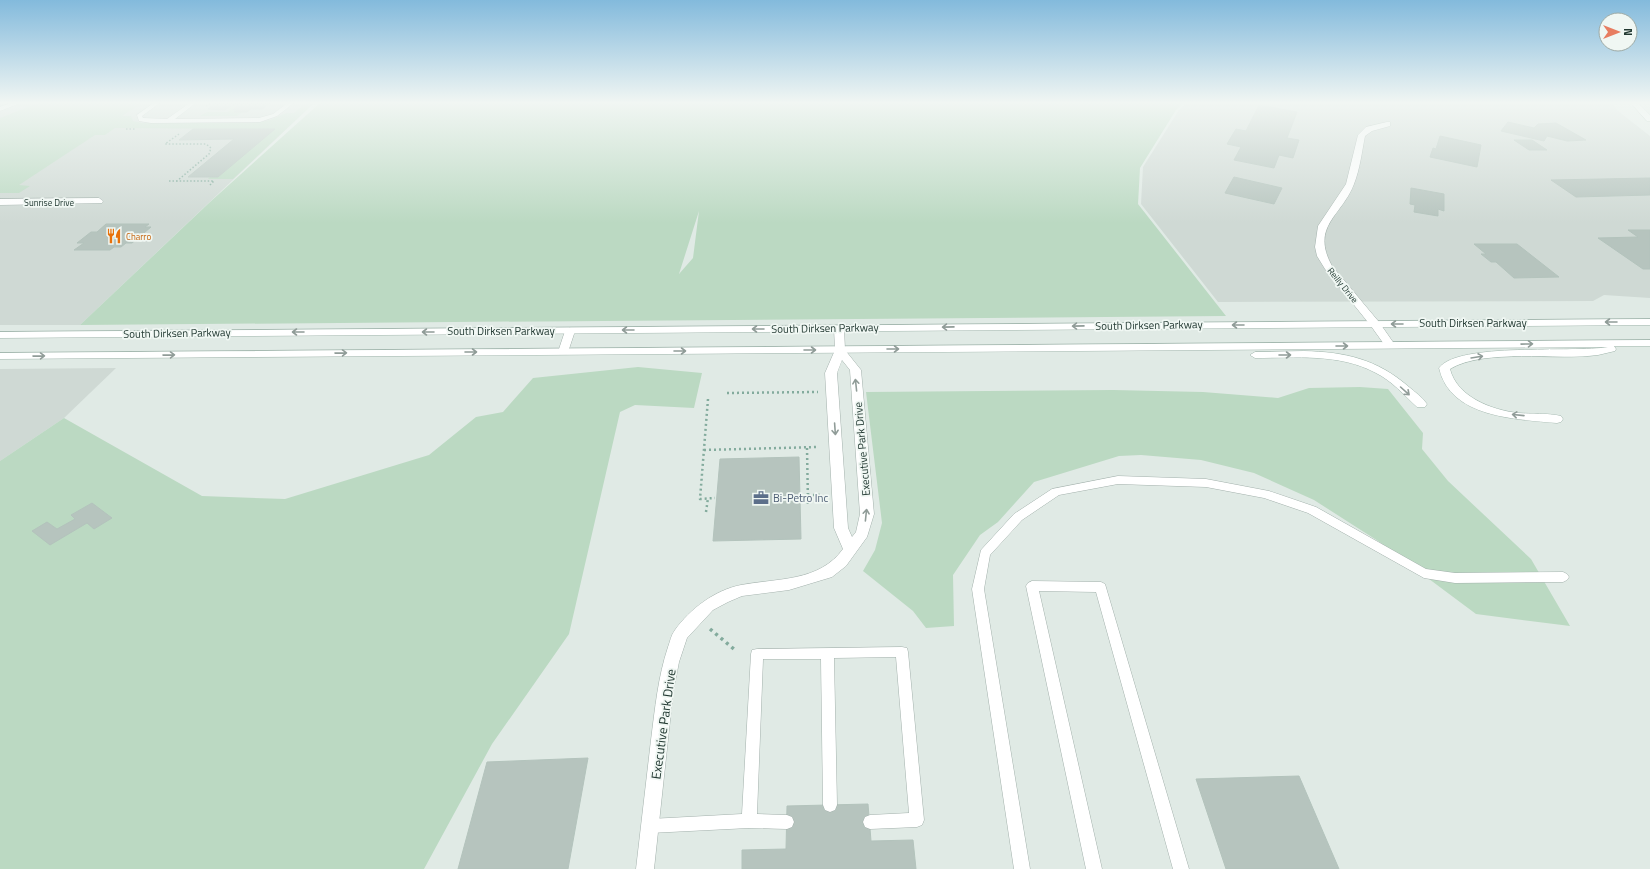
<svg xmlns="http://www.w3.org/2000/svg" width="1650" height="869" font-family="'Titillium Web',sans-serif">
<rect width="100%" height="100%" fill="#e0eae5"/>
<g fill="#cfd9d4">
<path d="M0,102h315l-235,223h-80z"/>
<path d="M1188,102h423l7,9 32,25v162l-46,-3 -11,6 -375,1 -77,-98 2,-37 36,-57z"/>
<path d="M116,368l-52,50 -64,43v-92z"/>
</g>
<g fill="#bbd9c2" fill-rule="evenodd">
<path d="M41,102h102l-21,14h9l2,5 9,2h108l20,-3 16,-7h8l14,-11h7l-82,77h-25l2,-2h8l56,-48 -159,-1 -10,7h-10l-76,50 11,1 -11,7h-19v-75z"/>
<path d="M321,102h863l-8,8 -36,58 -2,36 88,112 -1146,9 130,-123zM699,211l-6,47 -14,16z"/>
<path d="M232,105h7l-6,4 5,1 -3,2h7l-5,4h-37l7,-4h21l2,-2 -3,-2z"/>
<path d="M638,367l64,6 -8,35 -59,-3 -15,7 -51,222 -77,110 -68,125h-424v-408l64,-43 138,78 83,3 144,-44 47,-38 27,-5 30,-34z"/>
<path d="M1360,387l28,2 35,44 -1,16 26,32 83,78 39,67 -94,-12 -98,-73 -64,-41 -60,-27 -53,-13 -60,-5 -22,1 -85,26 -36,40 -18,13 -27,40 1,51 -28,2 -13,-17 -50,-40 12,-21 7,-27 -16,-131 247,-2 90,2 75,6 31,-10z"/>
</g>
<g fill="#b6c4be" stroke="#b3c3bc">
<path d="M215,102h56l-9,7h-11l-4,3h-13l4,-2h-5l6,-5h-7l-7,5 -17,-1 7,-6h-2z"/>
<path d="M1259,105l38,7 -10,26 12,2 -6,18 -14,-3 -5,13 -40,-8 7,-13 -14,-3 9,-15 10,2z"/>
<path d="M1508,122l26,6 4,-4 18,-1 30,17 -19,1 -20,-5 -3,5 -43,-10z"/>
<path d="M193,129h82l-57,48h-30l46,-38 -55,1z"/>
<path d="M1440,136l41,9 -4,22 -47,-10 3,-9 3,1z"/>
<path d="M1514,140h18l15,10h-18z"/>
<path d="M1234,177l48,11 -8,16 -49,-11z"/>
<path d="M1650,178v17l-74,2 -25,-17z"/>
<path d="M1411,188l33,6v17l-6,-2v7l-24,-4 1,-7 -5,-1z"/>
<path d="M106,224h43l-4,3h6l-19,16h-6l-5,4h-7l-4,3h-36l10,-7h-7l14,-11h6z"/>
<path d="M1628,230h22v39h-7l-45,-31 40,-1z"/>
<path d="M1474,244h43l42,33 -45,1 -18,-16h-5l-10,-8h5z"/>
<path d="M799,457l2,82 -88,2 7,-82z"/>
<path d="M92,503l20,15 -18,11 -7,-6 -37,22 -18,-14 15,-9 10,7 18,-10 -4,-4z"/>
<path d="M588,758l-20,111h-110l29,-107z"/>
<path d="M1299,776l40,93h-113l-30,-90z"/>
<path d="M868,804l3,37 42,-1 3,29h-174v-19l44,-1 1,-43z"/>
</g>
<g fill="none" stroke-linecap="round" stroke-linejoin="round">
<defs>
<g id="lane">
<path d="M155,102h6l-19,14 1,2 24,1 24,-17h6l-22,17 84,-1 14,-4 16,-12h6l-18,14 -17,6 -109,1 -12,-2 -2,-6z"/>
<path d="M1118,476l88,3 63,12 47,16 110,62 29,4 108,-1 4,2 2,3 -2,3 -4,2 -108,1 -31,-5 -116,-65 -44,-15 -58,-11 -88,-3 -59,11 -37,25 -32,35 -6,34 46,280h-16l-42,-280 9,-39 33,-36 38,-25z"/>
<path d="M1032,581l69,1 4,2 84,285h-16l-77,-277 -57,-1 63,278h-16l-60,-283 2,-3z"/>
<path d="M902,647l5,1 1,4 16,168 -2,5 -5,2 -47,2 -5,-2 -2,-5 2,-5 5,-2 39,-2 -13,-156 -62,1 3,147 -2,5 -5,2 -5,-2 -2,-5 -2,-146h-58l-6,155 30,1 5,2 2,5 -2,5 -5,2 -38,-1 -99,5 -5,-2 -3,-5 3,-5 5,-2 92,-5 9,-160 1,-4 5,-1z"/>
</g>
<g id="street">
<path d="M1387,122h3v4l-18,5 -7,5c-3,15 -5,33 -11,48 -12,32 -44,42 -22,82l47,56 16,23 -5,3 -4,-1 -15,-21 -46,-57 -8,-13 -2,-9 3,-21 28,-42 12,-49 8,-8z"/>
<path d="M99,198l4,3 -1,2 -102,2v-6z"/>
<path d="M839,325l5,3 1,22 16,20 13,144 -7,23 -21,29 -14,11 -43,13 -47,6 -14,6 -15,8 -26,28 -8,24 -6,31 -19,176h-18c5,-43 10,-86 15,-129 4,-32 7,-63 17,-93 2,-5 3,-12 7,-17 15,-21 40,-40 66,-45 37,-7 78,-3 102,-36l-9,-21 -9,-155 10,-23 -1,-22zM842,360l8,10 10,144 -4,18 -4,5 -4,-9 -11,-155z"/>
<path d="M570,328l5,3 -7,21 -1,2h-8l-1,-2 7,-21z"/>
</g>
<g id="secondary">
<path d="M14,102h9l-23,9v-4z"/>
<path d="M1630,102h7l13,13v6h-3z"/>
<path d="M1650,319v6l-1650,13v-6z"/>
<path d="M1650,340v6h-36l2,3 -1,2 -17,4c-42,6 -113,-7 -148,14 7,28 42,41 68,44 14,1 29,0 43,3l2,3 -2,3 -4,1c-41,-4 -107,-5 -118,-55 19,-26 134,-15 169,-21l-1608,12v-6z"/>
<path d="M1304,351c41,1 73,8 105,36 6,5 13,10 18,17l-2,3h-8c-13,-12 -25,-26 -41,-34 -37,-20 -80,-15 -121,-15l-5,-3 5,-3z"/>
</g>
</defs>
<use href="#lane" stroke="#a3b1ac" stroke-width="1"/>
<use href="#street" stroke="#a3b1ac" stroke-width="1"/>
<use href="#secondary" stroke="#a0b5ac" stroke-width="1"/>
<g stroke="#83ab9d" stroke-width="1.5" stroke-dasharray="1.5 2" stroke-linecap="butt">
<path d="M206,106l6,-4"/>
<path d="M126,129h9"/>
<path d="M179,134l-14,10h41l5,4 -2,6 -32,27h37l-4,4"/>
<path d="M169,181h8"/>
</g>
<g stroke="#83ab9d" stroke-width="2.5" stroke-dasharray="2 3" stroke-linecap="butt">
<path d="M727,393l91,-1"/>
<path d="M708,399l-8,100 15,-1"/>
<path d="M807,448l1,56"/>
<path d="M704,450l114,-3"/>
<path d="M808,495h15"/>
<path d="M706,512l2,-14"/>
</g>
<path stroke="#83ab9d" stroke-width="3.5" stroke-dasharray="3 4" stroke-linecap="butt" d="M710,629l25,21"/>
<use href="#lane" fill="#fff" fill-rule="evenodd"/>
<use href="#street" fill="#fff" fill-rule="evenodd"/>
<use href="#secondary" fill="#fff" fill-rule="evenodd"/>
</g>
<defs><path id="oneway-shaft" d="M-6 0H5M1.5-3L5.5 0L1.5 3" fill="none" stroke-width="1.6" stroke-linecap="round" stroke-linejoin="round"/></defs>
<g stroke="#909c98">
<use href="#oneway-shaft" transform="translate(1611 322) rotate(180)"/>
<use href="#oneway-shaft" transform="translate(1397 324) rotate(180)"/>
<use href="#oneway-shaft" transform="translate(1238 325) rotate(180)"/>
<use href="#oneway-shaft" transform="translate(1078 326) rotate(179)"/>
<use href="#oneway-shaft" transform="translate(948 327) rotate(179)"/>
<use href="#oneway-shaft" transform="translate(758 329) rotate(180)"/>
<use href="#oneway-shaft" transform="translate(628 330) rotate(180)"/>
<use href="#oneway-shaft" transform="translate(298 332) rotate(180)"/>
<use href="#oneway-shaft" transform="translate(428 332) rotate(180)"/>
<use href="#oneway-shaft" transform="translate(1527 344) rotate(-1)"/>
<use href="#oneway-shaft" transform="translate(1342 346)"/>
<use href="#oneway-shaft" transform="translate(893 349)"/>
<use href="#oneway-shaft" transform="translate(810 350)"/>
<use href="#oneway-shaft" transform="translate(680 351)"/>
<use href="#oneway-shaft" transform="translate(471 352)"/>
<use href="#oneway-shaft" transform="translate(341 353) rotate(-1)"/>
<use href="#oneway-shaft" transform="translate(169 355) rotate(-1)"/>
<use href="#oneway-shaft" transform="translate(1285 355)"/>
<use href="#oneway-shaft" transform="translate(39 356) rotate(-1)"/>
<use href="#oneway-shaft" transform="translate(1477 357) rotate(-9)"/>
<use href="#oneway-shaft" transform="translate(856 385) rotate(-96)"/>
<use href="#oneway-shaft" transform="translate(1405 391) rotate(42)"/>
<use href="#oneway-shaft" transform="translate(1518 415) rotate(-174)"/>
<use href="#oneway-shaft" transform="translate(835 429) rotate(86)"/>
<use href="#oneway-shaft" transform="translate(866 515) rotate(-84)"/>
</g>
<linearGradient id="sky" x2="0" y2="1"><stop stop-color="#83badc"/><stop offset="0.46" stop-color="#f1f6f3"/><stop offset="1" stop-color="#f1f6f3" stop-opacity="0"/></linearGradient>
<rect width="1650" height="223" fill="url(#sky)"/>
<defs>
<symbol id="restaurant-bare" viewBox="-9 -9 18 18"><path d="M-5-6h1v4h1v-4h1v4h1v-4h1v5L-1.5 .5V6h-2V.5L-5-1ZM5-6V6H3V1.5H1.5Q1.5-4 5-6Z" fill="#e8710a" stroke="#f0f7f3" stroke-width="2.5" paint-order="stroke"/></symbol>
<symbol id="office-bare" viewBox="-9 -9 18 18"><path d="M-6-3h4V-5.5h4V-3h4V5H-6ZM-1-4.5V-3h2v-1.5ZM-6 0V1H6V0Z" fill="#5c6f8a" stroke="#f0f7f3" stroke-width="2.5" paint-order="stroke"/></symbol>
</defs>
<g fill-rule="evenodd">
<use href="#restaurant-bare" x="103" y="225" width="22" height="22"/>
<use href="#office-bare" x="750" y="487" width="22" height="22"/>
</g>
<g text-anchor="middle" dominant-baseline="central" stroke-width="3.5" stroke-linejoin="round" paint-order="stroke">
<g font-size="9" fill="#223932" stroke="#f0f7f3">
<text x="49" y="202">Sunrise Drive</text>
<text transform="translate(1343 285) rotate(51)">Reilly Drive</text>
</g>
<g font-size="9" fill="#c56008" stroke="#f0f7f3" text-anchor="start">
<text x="126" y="236">Charro</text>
</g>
<g font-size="11" fill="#223932" stroke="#f0f7f3">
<text x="1473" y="323">South Dirksen Parkway</text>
<text transform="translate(1149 325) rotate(-1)">South Dirksen Parkway</text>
<text transform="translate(825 328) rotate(-1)">South Dirksen Parkway</text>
<text x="501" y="331">South Dirksen Parkway</text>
<text transform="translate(177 333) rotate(-1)">South Dirksen Parkway</text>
<text transform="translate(862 449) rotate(-95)">Executive Park Drive</text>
</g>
<g font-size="11" fill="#4e5e75" stroke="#f0f7f3" text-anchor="start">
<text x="773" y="498">Bi-Petro Inc</text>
</g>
<g font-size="13" fill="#223932" stroke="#f0f7f3">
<text transform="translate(663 724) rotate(-82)">Executive Park Drive</text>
</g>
</g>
<g transform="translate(1618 32) rotate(90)"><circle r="19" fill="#f0f7f3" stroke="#9eaba6"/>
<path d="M0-3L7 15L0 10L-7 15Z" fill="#e77d61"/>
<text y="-6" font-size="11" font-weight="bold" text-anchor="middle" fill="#223932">N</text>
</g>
</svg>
